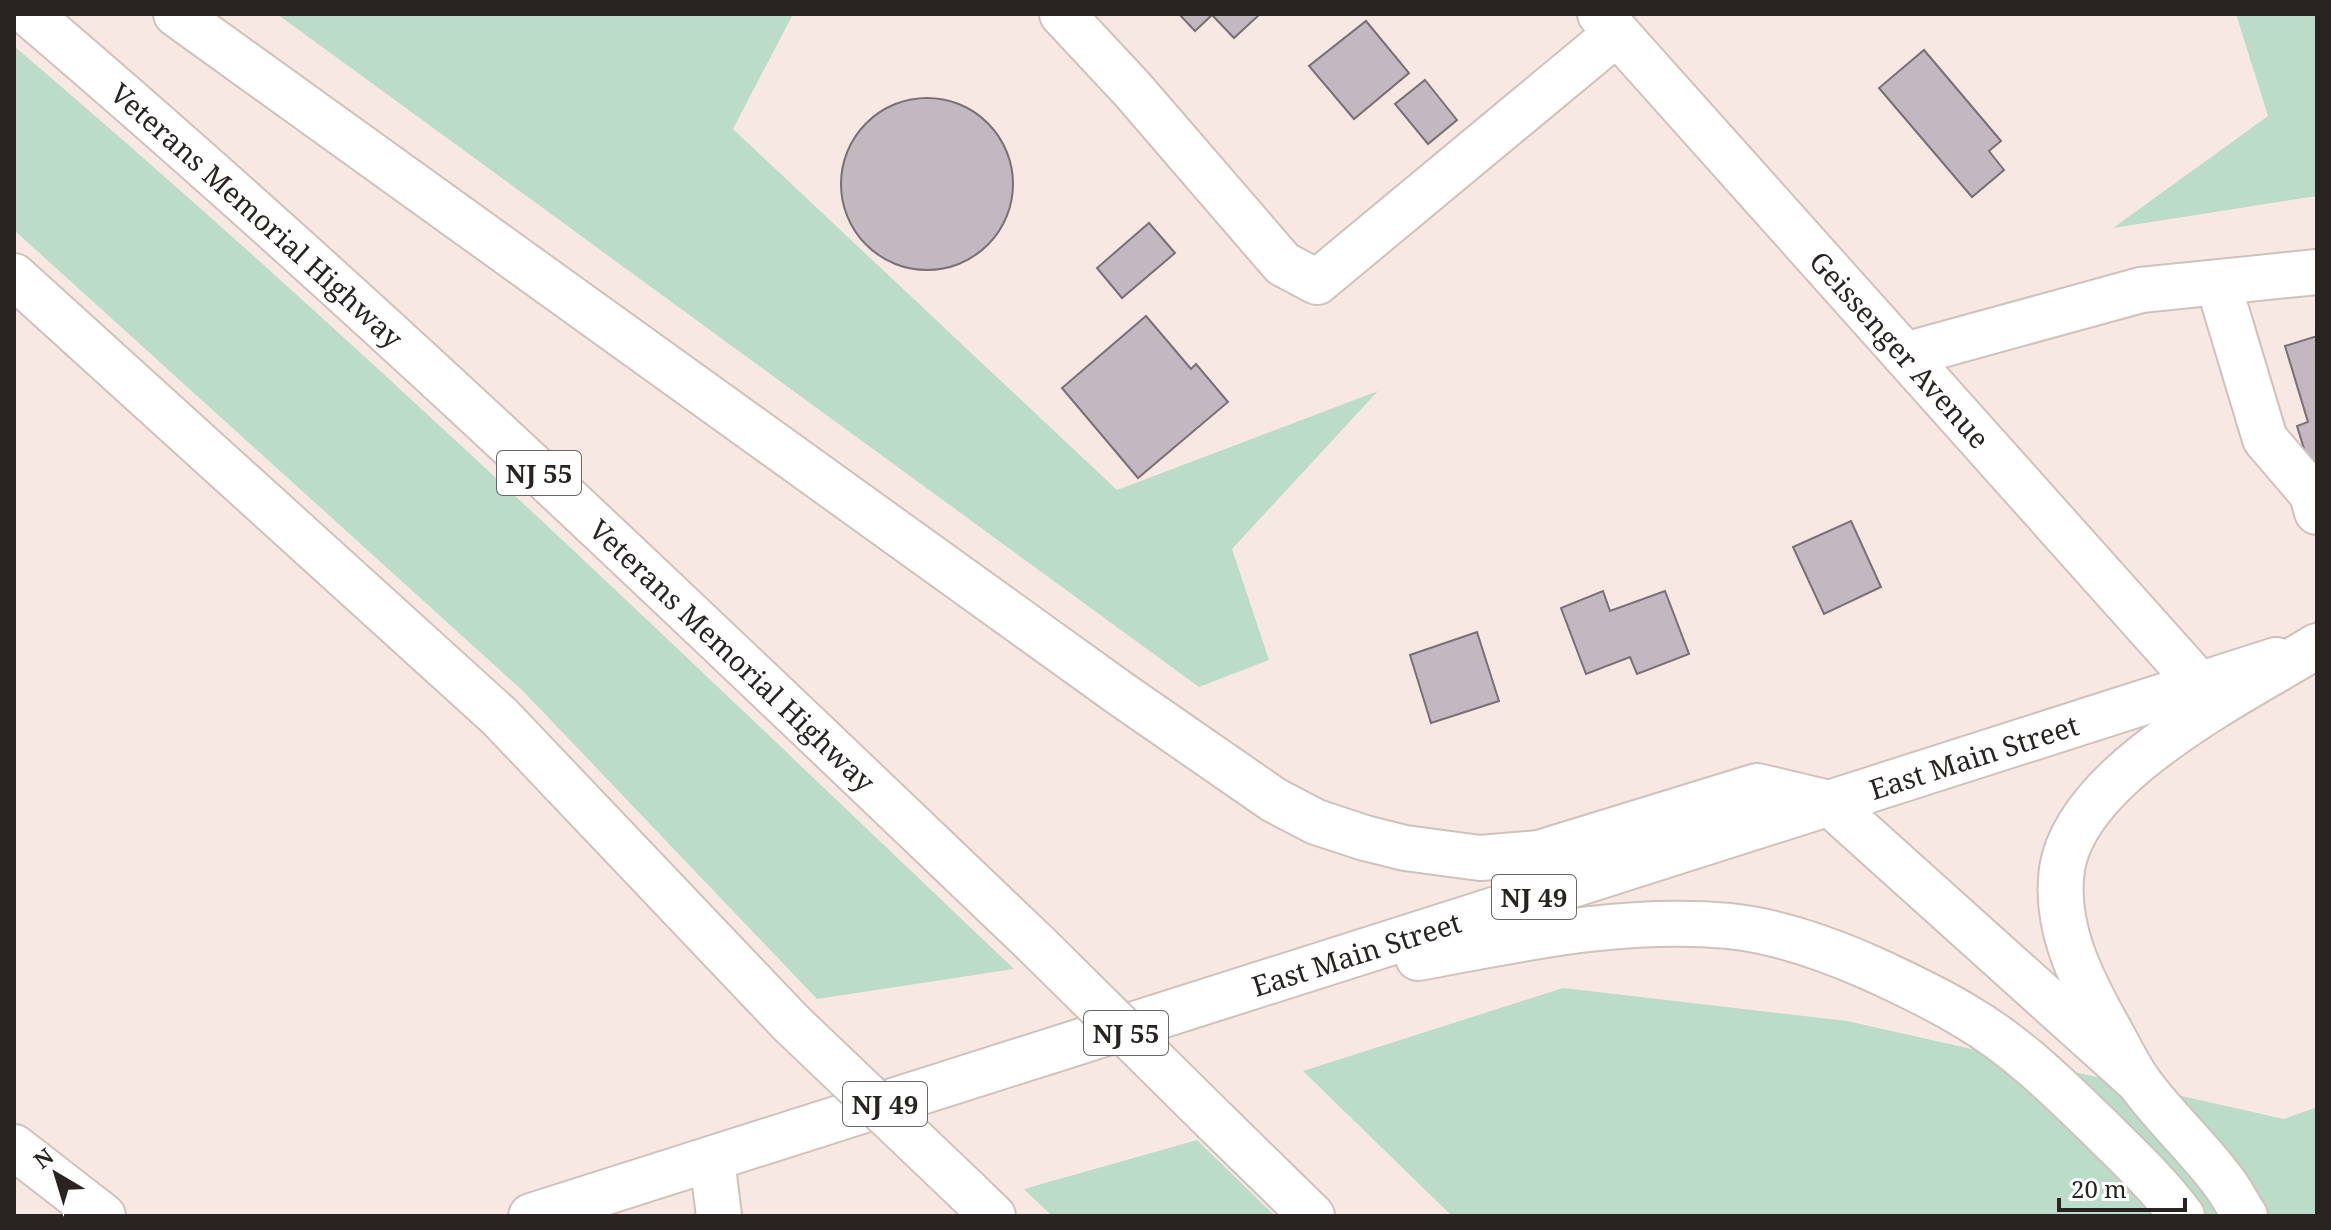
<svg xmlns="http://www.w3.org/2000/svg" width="2331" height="1230" font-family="'Noto Serif',serif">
<rect width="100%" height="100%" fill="#f7e8e3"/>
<g fill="#bcdcca">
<path d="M277,14h516l-60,115 384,361 261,-99 -146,158 37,111 -70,27z"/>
<path d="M2236,14h81v182l-204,32 155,-112z"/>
<path d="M14,46c345,294 671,610 1000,923l-197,30 -293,-307 -510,-462z"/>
<path d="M1563,988l284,33 437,98 33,-12v109h-865l-149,-145z"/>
<path d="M1197,1140l78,76h-223l-28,-27z"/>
</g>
<g fill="#c4b8c0" stroke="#7a6f76" stroke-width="2">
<path d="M1179,14h81l-26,24 -22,-23 -17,16z"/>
<path d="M1366,21l43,52 -55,46 -45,-53z"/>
<path d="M1924,50l77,91 -12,10 15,19 -32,27 -93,-109z"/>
<path d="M1425,80l32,40 -29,24 -33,-40z"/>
<circle cx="927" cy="184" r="86"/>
<path d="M1149,223l26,30 -53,45 -25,-30z"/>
<path d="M1146,316l45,53 5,-5 32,38 -90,76 -76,-90z"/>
<path d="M2317,336v155l-20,-65 11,-4 -23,-76z"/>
<path d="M1851,521l30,66 -57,27 -31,-67z"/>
<path d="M1603,591l7,20 55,-20 24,63 -52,20 -7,-17 -44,17 -25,-66z"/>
<path d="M1477,632l22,69 -68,22 -21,-68z"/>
</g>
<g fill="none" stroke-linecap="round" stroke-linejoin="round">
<defs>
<g id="minor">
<path d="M1062,14l70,75 151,175 34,18 300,-249"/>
<path id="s1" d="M1600,14l600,671"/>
<path d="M2218,283l47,156 47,55 5,18"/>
<path d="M1905,355l236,-65 176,-18"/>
</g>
<g id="major">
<path id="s2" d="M1829,803l447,-143"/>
</g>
<g id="highway">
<path id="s3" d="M29,14c348,297 677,615 1008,931"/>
<path d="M176,14l945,680 153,106 42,22 49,16 40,10 75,10 59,-5 218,-67 72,17 310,279"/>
<path d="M14,276l486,441 291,306"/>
<path d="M1418,958c102,-19 207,-42 311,-32 50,5 99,23 144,43 32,15 63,29 92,47 52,30 96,74 139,116 27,27 55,53 78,84"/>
<path d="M1215,1121l97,95"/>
<path d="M14,1147l89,69"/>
<path d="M712,1159l7,57"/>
<path d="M967,1191l26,25"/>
<path id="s4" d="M531,1216l1296,-412"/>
<path d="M2245,1216c-8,-12 -14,-25 -23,-36 -25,-34 -58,-63 -83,-98 -12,-17 -22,-39 -33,-58 -26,-47 -52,-99 -44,-155 15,-96 178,-176 255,-223"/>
</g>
</defs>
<use href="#minor" stroke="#cfc1bc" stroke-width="48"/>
<use href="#major" stroke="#cfc1bc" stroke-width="48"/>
<use href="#highway" stroke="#cfc1bc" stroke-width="48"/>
<use href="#minor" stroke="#fff" stroke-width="44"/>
<use href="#major" stroke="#fff" stroke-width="44"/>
<use href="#highway" stroke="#fff" stroke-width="44"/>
<defs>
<g id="highway-bridge">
<path d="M1037,945l178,176"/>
<path d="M791,1023l176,168"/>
</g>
</defs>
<use href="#highway-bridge" stroke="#cfc1bc" stroke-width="48" stroke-linecap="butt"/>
<use href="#highway-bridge" stroke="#fff" stroke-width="44"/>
</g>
<g text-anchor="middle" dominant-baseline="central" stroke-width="6" stroke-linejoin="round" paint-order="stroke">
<g fill="#fff" stroke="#696664" stroke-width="2">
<rect x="497" y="451" width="84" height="44" rx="6"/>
<rect x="1492" y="875" width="84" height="44" rx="6"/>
<rect x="1084" y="1011" width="84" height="44" rx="6"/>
<rect x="843" y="1082" width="84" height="44" rx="6"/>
</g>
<g font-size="26" font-weight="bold" fill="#292422">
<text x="539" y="473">NJ 55</text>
<text x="1534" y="897">NJ 49</text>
<text x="1126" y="1033">NJ 55</text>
<text x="885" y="1104">NJ 49</text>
</g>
<g font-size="28" fill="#292422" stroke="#fff">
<text stroke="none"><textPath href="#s3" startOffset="304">Veterans Memorial Highway</textPath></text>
<text stroke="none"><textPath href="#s1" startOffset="450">Geissenger Avenue</textPath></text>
<text stroke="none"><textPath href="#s3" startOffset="952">Veterans Memorial Highway</textPath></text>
<text stroke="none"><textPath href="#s2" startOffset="152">East Main Street</textPath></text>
<text stroke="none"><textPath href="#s4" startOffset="866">East Main Street</textPath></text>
</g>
</g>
<rect width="2331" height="1230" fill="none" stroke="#292422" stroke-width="32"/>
<g transform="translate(56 1174) rotate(322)" stroke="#ffffff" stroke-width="6" paint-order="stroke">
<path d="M0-6L14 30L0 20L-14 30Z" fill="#292422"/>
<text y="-12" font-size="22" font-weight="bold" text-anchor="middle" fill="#292422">N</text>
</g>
<path d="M2059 1198v12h126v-12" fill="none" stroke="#292422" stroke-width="4"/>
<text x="2071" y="1198" font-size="24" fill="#292422" stroke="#ffffff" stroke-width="6" paint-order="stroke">20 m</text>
</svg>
